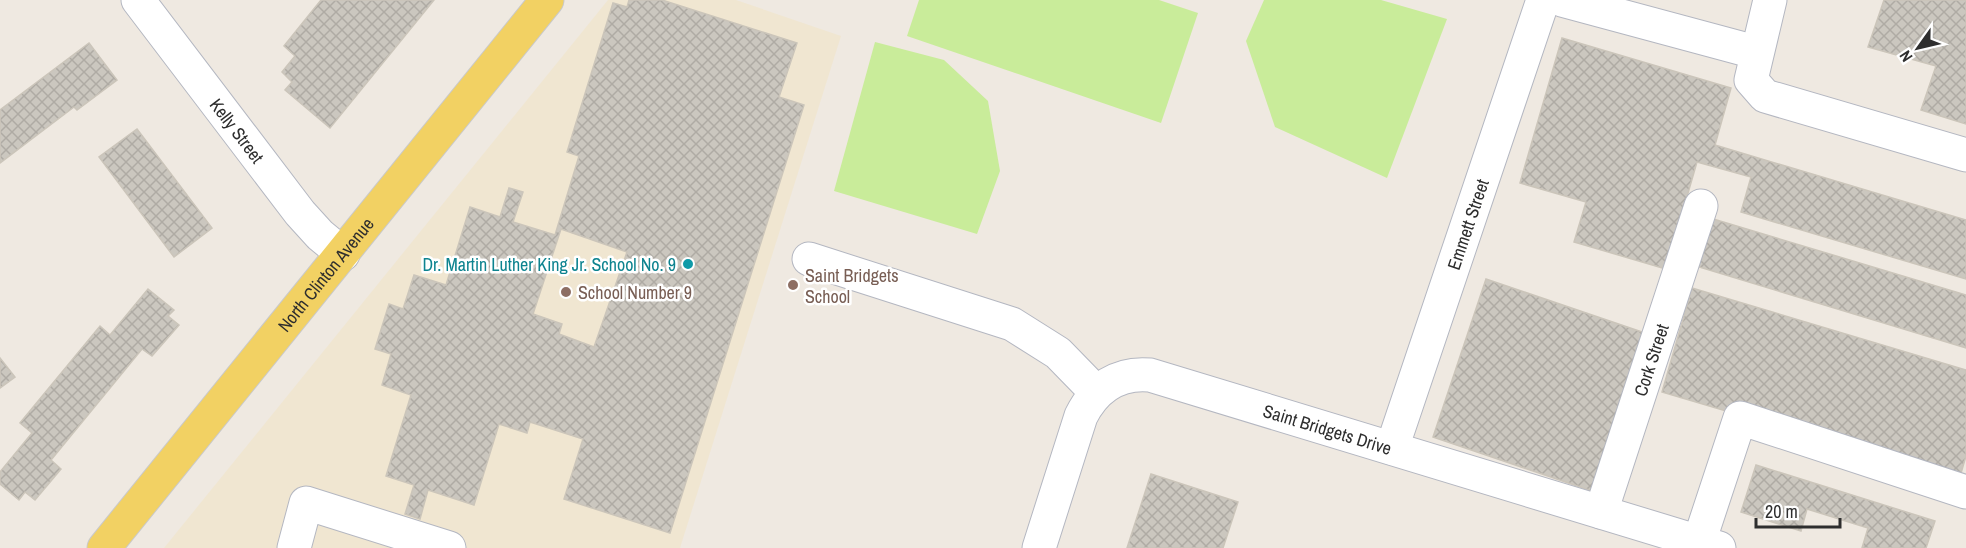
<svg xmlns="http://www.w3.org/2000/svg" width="1966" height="548" font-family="'Archivo Narrow',sans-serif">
<defs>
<pattern id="building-cross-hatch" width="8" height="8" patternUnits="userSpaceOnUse" patternTransform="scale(1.5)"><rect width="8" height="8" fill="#cbc7bf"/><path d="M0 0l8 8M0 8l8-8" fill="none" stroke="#afaba4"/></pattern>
</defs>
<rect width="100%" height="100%" fill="#efe9e1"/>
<path fill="#f0e6d1" d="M608,0h128l105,36 -161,512h-516z"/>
<g fill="#c9ec9a">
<path d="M919,0h240l39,13 -37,110 -254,-87z"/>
<path d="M1264,0h117l66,19 -60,159 -112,-51 -29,-86z"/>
<path d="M875,42l69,18 44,41 12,70 -23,63 -143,-43z"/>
</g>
<g fill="url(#building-cross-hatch)" stroke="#cbc5ba" stroke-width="1.5" fill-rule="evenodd">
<path d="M321,0h113l-104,128 -45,-38 7,-8 -10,-10 13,-16 -11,-10z"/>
<path d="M629,0h33l135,43 -18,54 25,8 -134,428 -106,-34 19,-60 -53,-17 -3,11 -28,-9 -25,81 -46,-15 -8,29 -15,-5 9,-29 -28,-9 25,-81 -29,-10 9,-31 -16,-5 14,-45 14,5 11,-34 32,10 24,-78 30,10 9,-29 14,4 -10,30 42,13 24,-79 -12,-4 46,-149 14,4zM561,229l66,23 -33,95 -35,-13 3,-10 -29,-10z"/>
<path d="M1884,0h82v124l-45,-14 15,-44 -68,-19z"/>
<path d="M1562,38l169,50 -16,57 251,75v59l-225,-67 10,-35 -54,-15 -31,107 -92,-27 12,-40 -66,-19z"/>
<path d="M89,43l28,37 -40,30 -3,-3 -74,56v-53z"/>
<path d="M137,129l75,99 -38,29 -75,-100z"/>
<path d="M1710,218l256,77v53l-270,-82z"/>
<path d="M1486,279l159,54 -53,158 -159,-54z"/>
<path d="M1692,288l274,82v86l-7,24 -297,-88z"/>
<path d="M148,289l26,21 -6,6 11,9 -27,31 -10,-7 -91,111 10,9 -26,31 -10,-8 -6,8 -19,-16v-12l32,-39 -12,-10 80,-97 10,9z"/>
<path d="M0,358l15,19 -15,11z"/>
<path d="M1756,465l179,56 -9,27h-64l6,-20 -61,-19 -6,22 -60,-19z"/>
<path d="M1151,474l87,28 -15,46h-96z"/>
</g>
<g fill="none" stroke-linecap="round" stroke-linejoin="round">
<defs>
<g id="minor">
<path id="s1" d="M138,0l162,213 20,22 23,19"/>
<path d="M1562,0l193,52"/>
<path d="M1770,0l-19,80 14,16 201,59"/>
<path d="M809,259l203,65 46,29 38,39"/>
<path id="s2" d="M1392,448l151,-448"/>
<path id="s3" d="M1601,512l100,-306"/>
<path d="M1699,542l41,-124 226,74"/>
<path d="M294,548l12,-45 143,45"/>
<path id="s4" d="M1039,548l42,-132c14,-28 37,-44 69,-41l569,173"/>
</g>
<g id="major">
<path id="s5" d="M104,548l443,-548"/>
</g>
</defs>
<use href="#minor" stroke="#b4b7c1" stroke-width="35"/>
<use href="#major" stroke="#c9c9c9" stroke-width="35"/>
<use href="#minor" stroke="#fff" stroke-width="33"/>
<use href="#major" stroke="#f2d163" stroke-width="33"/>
</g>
<circle fill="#0f9aa8" stroke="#fff" stroke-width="2" cx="688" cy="264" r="6"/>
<g fill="#8d6e63" stroke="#fff" stroke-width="2">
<circle cx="793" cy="285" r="6"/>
<circle cx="566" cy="292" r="6"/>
</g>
<g text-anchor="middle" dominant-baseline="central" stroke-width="5" stroke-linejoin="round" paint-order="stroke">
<g font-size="18" fill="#2e2e2e" stroke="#fff">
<text stroke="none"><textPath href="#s1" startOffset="164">Kelly Street</textPath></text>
<text stroke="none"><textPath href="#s2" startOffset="236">Emmett Street</textPath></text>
<text stroke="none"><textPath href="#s5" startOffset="352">North Clinton Avenue</textPath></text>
<text stroke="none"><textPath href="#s3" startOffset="160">Cork Street</textPath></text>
<text stroke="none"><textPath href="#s4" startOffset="410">Saint Bridgets Drive</textPath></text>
</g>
<g font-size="18" fill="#0d838f" stroke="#fff" text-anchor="end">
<text x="676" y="264">Dr. Martin Luther King Jr. School No. 9</text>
</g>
<g font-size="18" fill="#785e54" stroke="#fff" text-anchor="start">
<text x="805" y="275">Saint Bridgets<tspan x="805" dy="21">School</tspan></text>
<text x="578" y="292">School Number 9</text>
</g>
</g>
<g transform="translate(1918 48) rotate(236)" stroke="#ffffff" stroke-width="4.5" paint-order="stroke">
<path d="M0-4.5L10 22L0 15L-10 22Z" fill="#2e2e2e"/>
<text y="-9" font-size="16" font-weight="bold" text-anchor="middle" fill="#2e2e2e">N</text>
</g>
<path d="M1756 518v9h84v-9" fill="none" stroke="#2e2e2e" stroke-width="3"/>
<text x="1765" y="518" font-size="18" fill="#2e2e2e" stroke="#ffffff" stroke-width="4.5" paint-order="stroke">20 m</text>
</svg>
